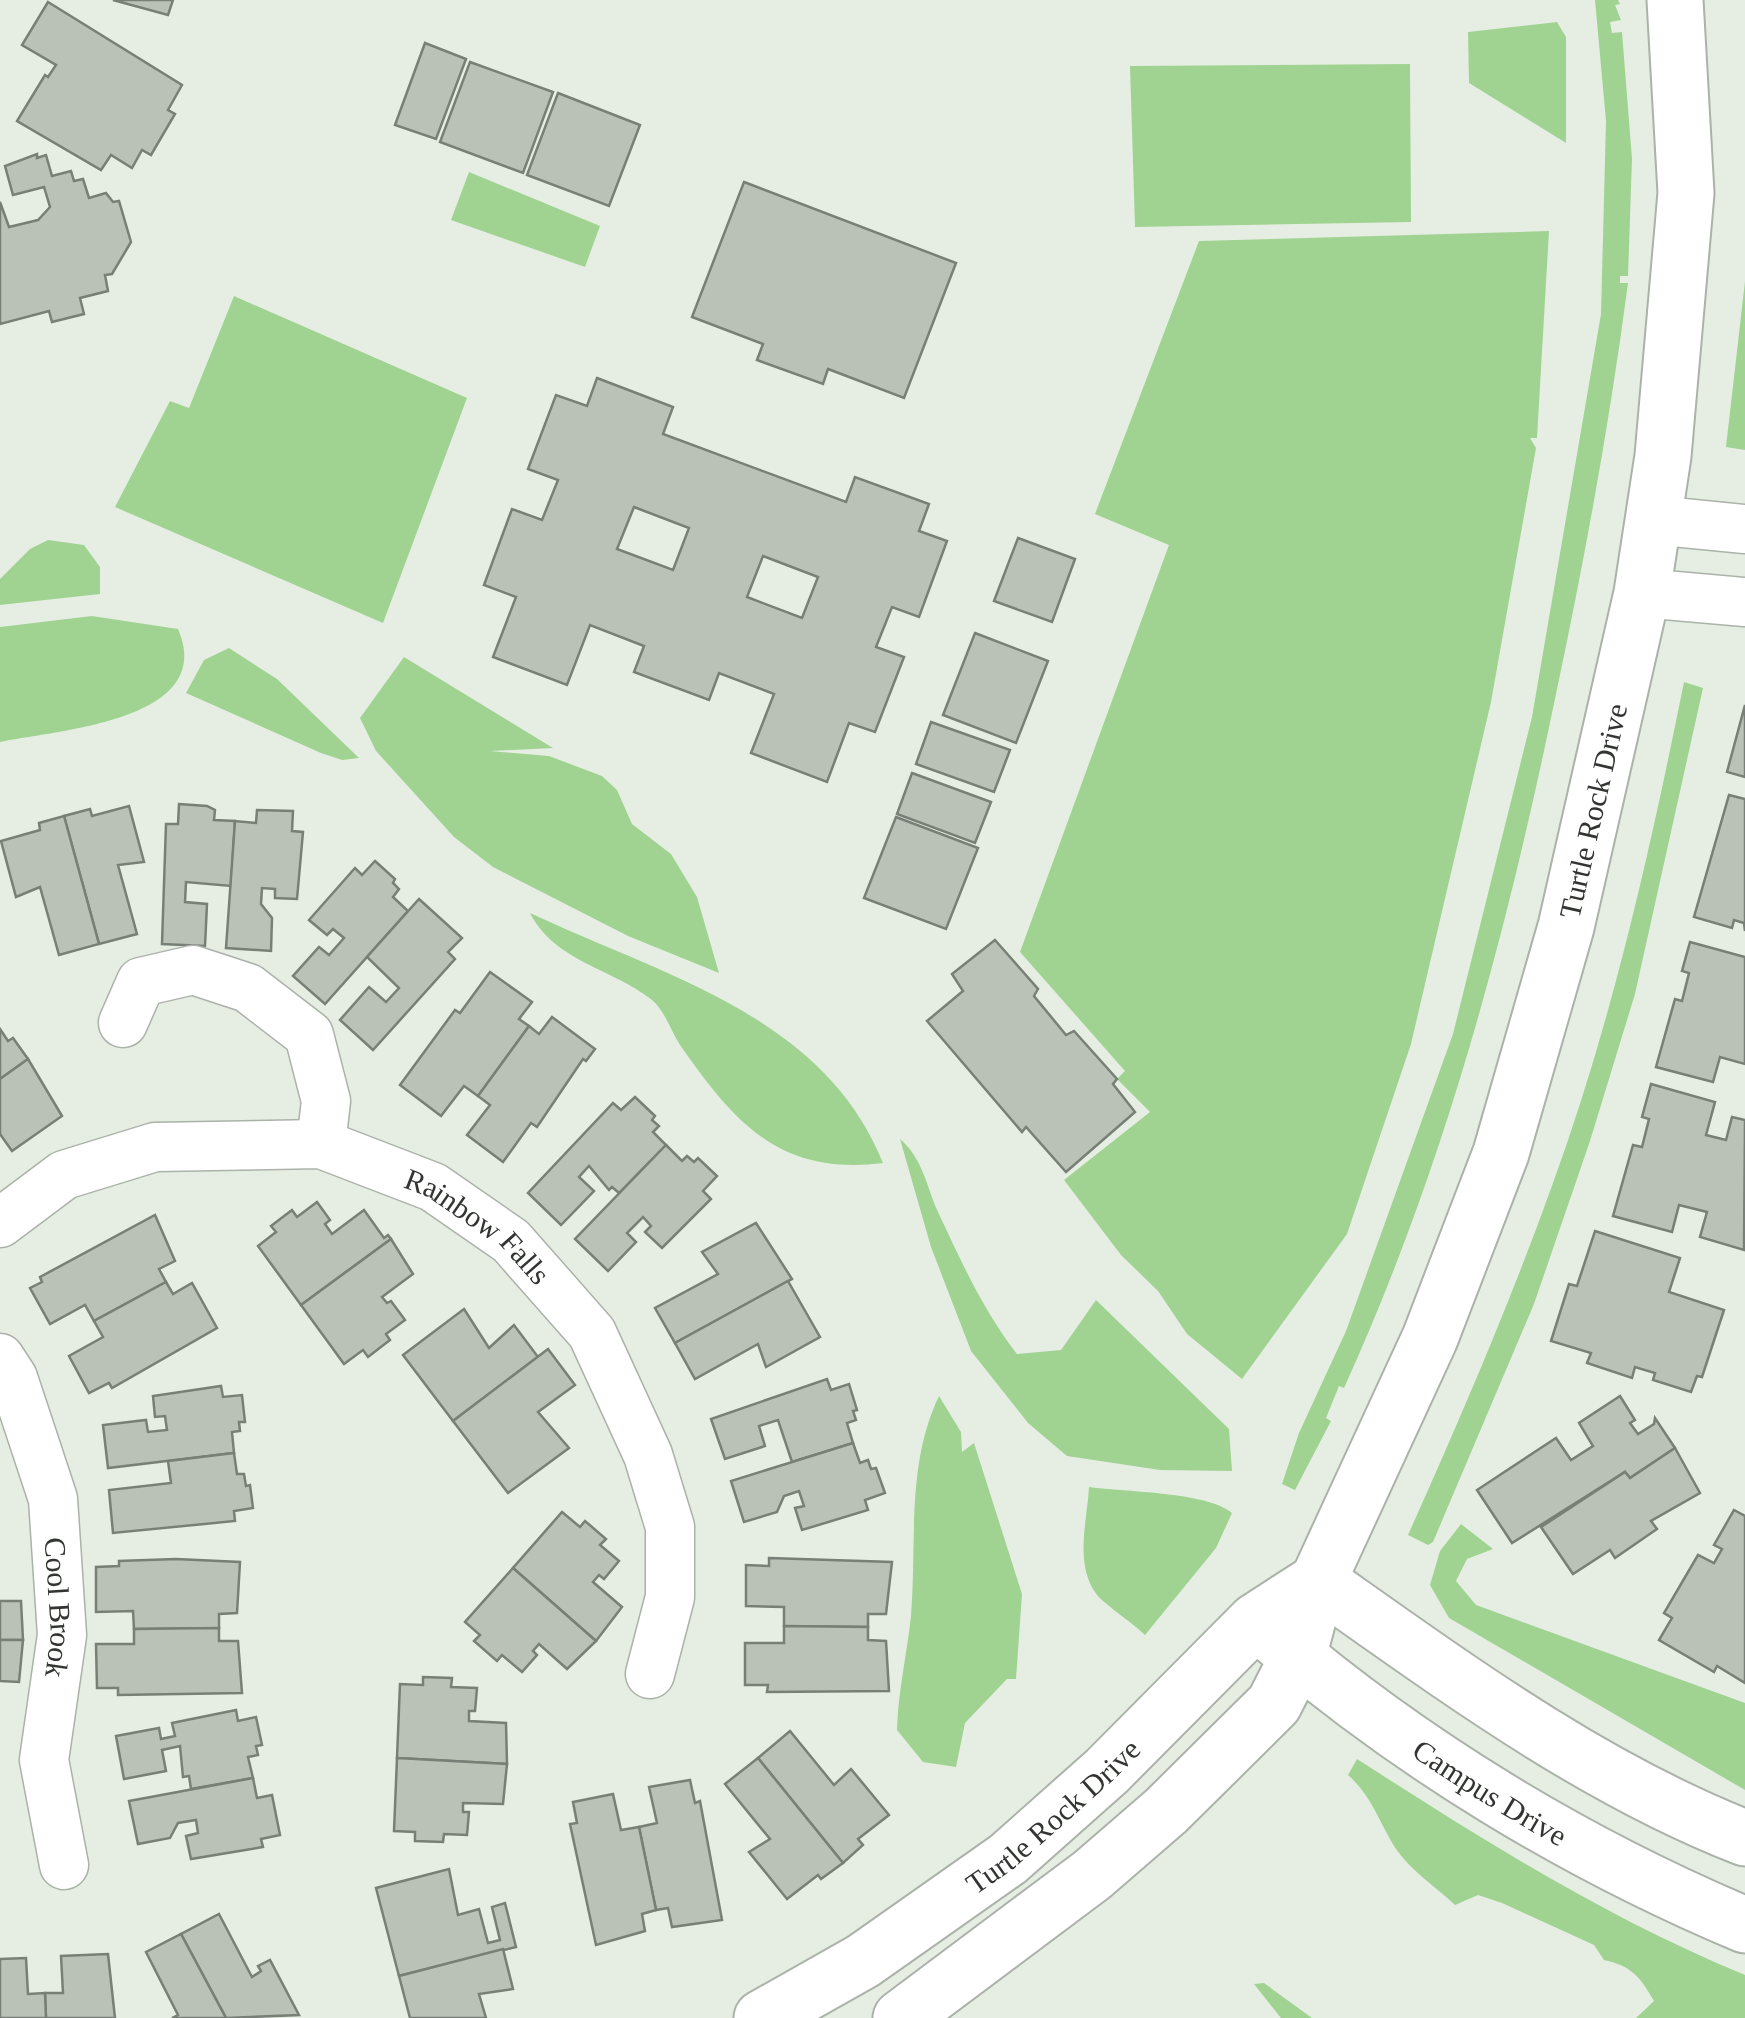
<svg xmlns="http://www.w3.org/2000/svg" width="1745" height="2018" font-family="'Times New Roman',serif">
<rect width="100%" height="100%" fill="#e6eee4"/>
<g fill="#a0d391">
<path d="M1595,0h23l2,4 -5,1 6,15 -11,2 2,11 10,-1 10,127 -4,117h-8v7h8c-18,138 -43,274 -72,411 -49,238 -111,472 -212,694l-5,-2 -13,32 5,3 -36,69 -13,-6 17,-51 47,-102 107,-297 79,-317 69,-403 5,-193z"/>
<path d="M1557,22l9,15v106l-97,-60 -1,-51z"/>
<path d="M1410,64l1,158 -276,5 -5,-161z"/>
<path d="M469,172l131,54 -15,41 -134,-47z"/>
<path d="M1549,231l-12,207h-7l6,10 -45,254 -80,342 -64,190 -105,145 -55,-45 -29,-43 -37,-36 -57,-75 86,-68 -33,-33 8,-8 -105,-119 149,-407 -74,-31 104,-273z"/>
<path d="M1745,281v169l-19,-3z"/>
<path d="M234,296l233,102 -84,225 -268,-116 55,-106 19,7z"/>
<path d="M48,540l36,5 16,22v27l-100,11v-26l30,-30z"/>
<path d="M92,616l86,13c40,92 -121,101 -178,113v-115z"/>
<path d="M229,648l48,31 82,79 -17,2 -21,-7 -135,-60 18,-33z"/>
<path d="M404,657l149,91 -63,3 59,5 53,20 15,14 15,34 39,30 26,43 22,76 -91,-37 -135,-69 -39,-30 -78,-86 -16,-33z"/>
<path d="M1684,682l19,6 -68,306 -45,147 -56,163 -101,238 -5,3 -20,-10c52,-116 102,-232 145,-352 59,-162 97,-332 131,-501z"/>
<path d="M530,913c131,62 294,102 353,250 -104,13 -149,-41 -203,-118 -9,-14 -15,-34 -28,-45 -40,-32 -97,-38 -122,-87z"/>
<path d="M900,1139c23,20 26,46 38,73 24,51 45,98 79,142l44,-4 35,-50 133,129 3,42 -72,-1 -93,-14 -39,-33 -57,-72 -40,-104z"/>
<path d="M939,1396l22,36 1,20 12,-9 48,151 -6,85h-9l-42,44 -9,44 -33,-5 -26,-32c1,-39 10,-76 14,-114 6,-75 -5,-151 28,-220z"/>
<path d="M1089,1487c36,5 119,5 143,26l-16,35 -71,87c-12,-12 -41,-31 -48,-40 -23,-30 -10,-73 -8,-108z"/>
<path d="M1461,1524l32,25 -26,10 -11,22 20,24 269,98v87l-296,-172 -19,-33 10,-34z"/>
<path d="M1357,1759c126,81 249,159 388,216v43h-109l18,-17c-14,-24 -22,-35 -50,-41l-10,-15 -92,-42 -24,-8 -23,10c-20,-19 -43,-33 -59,-56 -16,-25 -24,-53 -48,-74z"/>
<path d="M1264,1983l48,35h-31l-27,-34z"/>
</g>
<g fill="#bac2b8" stroke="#787f76" stroke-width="2.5" fill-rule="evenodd">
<path d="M113,0h60l-5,15z"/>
<path d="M48,2l134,83 -14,25 7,4 -24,41 -9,-5 -10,18 -21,-13 -10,15 -84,-49 28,-46 3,2 8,-12 -34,-20z"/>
<path d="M425,43l41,16 -30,80 -41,-14z"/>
<path d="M470,62l83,30 -30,81 -83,-31z"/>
<path d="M558,93l82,32 -31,81 -82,-31z"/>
<path d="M37,154v4l9,-3 6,21 19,-5 3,10 9,-2 6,19 17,-5 7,9 6,-1 12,41 -19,32 -7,1 3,16 -28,7 4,16 -32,8 -3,-11 -49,13v-122l9,25 29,-7 12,-13 -6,-20 -31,8 -8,-29z"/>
<path d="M744,182l212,81 -52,135 -76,-29 -5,15 -66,-24 6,-16 -71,-27z"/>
<path d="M597,378l76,29 -10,27 183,68 9,-25 74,27 -10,27 28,10 -28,76 -27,-10 -16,40 28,10 -29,75 -26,-9 -22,59 -76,-29 23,-59 -55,-21 -10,27 -75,-28 10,-26 -54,-21 -23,60 -74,-28 23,-60 -32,-12 28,-76 30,11 16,-40 -30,-11 28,-74 31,11zM634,507l55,21 -16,42 -56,-21zM763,556l55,21 -16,41 -55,-21z"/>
<path d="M1018,538l57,21 -23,63 -58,-21z"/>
<path d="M975,633l73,28 -32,82 -73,-28z"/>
<path d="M1745,705v72l-18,-5z"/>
<path d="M931,722l79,28 -16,42 -78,-28z"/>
<path d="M912,773l79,29 -16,41 -78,-29z"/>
<path d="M1729,795l16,4v132l-1,-8 -10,-3 -2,8 -38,-11z"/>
<path d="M179,804l28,2 8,4 -1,10 21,1 -4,65 -45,-4 -1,20 22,2 -2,42 -43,-2 4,-120h12z"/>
<path d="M129,806l15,56 -26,3 19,69 -38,10 -35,-128 26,-7 2,7z"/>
<path d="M257,810l36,1 -1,20 11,1 -6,67 -22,-1v-9l-13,-1 -1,16 11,14 -1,33 -45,-3 9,-127 21,2z"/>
<path d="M64,816l35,128 -40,11 -19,-68 -24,10 -15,-56 39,-11 -1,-7z"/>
<path d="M896,817l82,31 -32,81 -82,-31z"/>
<path d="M375,861l20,18 -2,4 6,6 -6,8 15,14 -83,93 -32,-28 26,-29 10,8 15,-17 -11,-9 -6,6 -18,-15 46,-52 7,7z"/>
<path d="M419,899l43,39 -14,14 7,7 -82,91 -33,-30 29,-33 17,15 13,-14 -32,-31z"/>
<path d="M995,940l43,49 -4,7 32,39 8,-4 43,48 -4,5 22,28 -69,60 -40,-45 -4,5 -95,-111 36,-30 -11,-17z"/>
<path d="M1690,942l55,15v107l-25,-7 -7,25 -57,-15 19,-68 7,2 7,-28 -7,-2z"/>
<path d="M490,972l42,30 -13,17 10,7 -51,70 -14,-10 -23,30 -41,-31 55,-75 5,3z"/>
<path d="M552,1017l43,32 -9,12 -3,-2 -46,68 -6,-4 -28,39 -36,-27 23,-30 -12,-9 51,-70 10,8z"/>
<path d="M0,1029l8,12 5,-3 15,21 -28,20z"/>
<path d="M28,1059l34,57 -50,35 -12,-17v-55z"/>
<path d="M1651,1084l64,18 -9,33 20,5 6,-23 13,3 -1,130 -44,-13 7,-25 -28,-7 -7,27 -59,-16 20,-71 9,2 7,-28 -7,-2z"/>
<path d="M635,1097l20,19 -3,4 7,6 -6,6 13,13 -47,48 -7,-6 -3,3 -20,-24 -10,11 15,14 -33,34 -33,-32 85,-90 8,7z"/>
<path d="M666,1145l16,16 5,-5 7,6 4,-4 19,18 -14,15 8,8 -49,49 -17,-16 6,-6 -8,-9 -16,16 9,9 -28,29 -33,-32z"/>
<path d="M317,1202l13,18 -5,4 7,10 32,-24 20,28 4,-3 3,4 -90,66 -43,-59 18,-14 -5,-6 21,-16 5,7z"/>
<path d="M155,1215l20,46 -16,8 7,13 -72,39 -9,-16 -35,19 -20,-36 12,-6 -2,-5z"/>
<path d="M756,1223l36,56 -117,64 -20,-35 63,-34 -16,-22z"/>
<path d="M1595,1231l85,27 -11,34 55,18 -22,67 -5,-1 -6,16 -38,-12 2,-7 -20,-6 -3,11 -45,-15 4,-10 -40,-12 18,-57 8,2z"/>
<path d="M391,1239l22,35 -31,23 5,6 4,-2 14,19 -19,14 4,6 -22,17 -5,-7 -19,14 -43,-59z"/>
<path d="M788,1281l32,56 -54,30 -8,-23 -63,35 -20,-36z"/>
<path d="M166,1282l7,12 19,-11 25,45 -105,60 -3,-5 -20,10 -20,-37 34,-19 -9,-16z"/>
<path d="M464,1309l25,39 25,-23 24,32 -85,64 -50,-66z"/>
<path d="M548,1349l27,36 -37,27 31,36 -61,45 -55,-72z"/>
<path d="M827,1379l4,11 18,-6 8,26 -4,1 3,9 -9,3 6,20 -61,19 -14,-42 -19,6 6,20 -40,13 -14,-40z"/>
<path d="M221,1386l2,11 19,-2 3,27h-6l1,9 -8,1 2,21 -126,15 -5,-43 43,-5 2,12 19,-2 -2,-14 -10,1 -2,-21z"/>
<path d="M1620,1396l15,24 -5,3 8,11 16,-10 1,-6 20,30 -45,30 -5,-6 -113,71 -35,-53 79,-52 15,22 22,-14 -14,-23z"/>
<path d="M853,1443l7,20 8,-3 3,9 5,-1 9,25 -20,7 3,10 -66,20 -7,-22 9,-2 -5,-15 -15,5 -7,16 -33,10 -13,-41z"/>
<path d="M1675,1448l25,45 -49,28 6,8 -42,29 -5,-8 -37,24 -32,-47 84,-55 5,6z"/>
<path d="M234,1453l3,21h7l2,12 4,-1 3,23 -19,3 1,10 -122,12 -4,-43 62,-7 -3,-22z"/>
<path d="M1734,1510l11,6v167l-28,-17 -3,6 -55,-32 13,-22 -8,-5 34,-58 16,8 8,-14 -8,-4z"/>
<path d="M562,1512l18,15 5,-6 21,18 -6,6 19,16 -15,18 -5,-4 -6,7 29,25 -26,34 -83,-73z"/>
<path d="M769,1558l123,4 -6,52h-18v13l-84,-1v-19l-38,-1v-41l23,1z"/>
<path d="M176,1559l64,3 -3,51 -18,1v14l-85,1 -1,-18 -37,1v-45l23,-1v-5z"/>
<path d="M513,1568l83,73 -29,28 -28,-25 -6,7 4,4 -15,17 -20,-17 -5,6 -23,-20 6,-6 -15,-13z"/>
<path d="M0,1601h21l2,39h-23z"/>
<path d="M784,1626l84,1v13l18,1 3,50 -122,1 1,-7h-23v-42h39z"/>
<path d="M219,1628v13h19l4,52 -124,2v-7h-21l-1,-44h38v-15z"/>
<path d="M0,1640h23l-4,42 -19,-1z"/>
<path d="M423,1677l29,1 -1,9 26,1 -2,23h-6v10l37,2 1,41 -110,-6 3,-74 23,1z"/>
<path d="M236,1710l2,11 18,-4 6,28 -6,1 2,9 -10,2 5,21 -62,11 -2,-13 -6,1 -3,-31 -18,4 4,21 -42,8 -8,-43 43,-8 2,11 14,-3 -3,-13z"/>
<path d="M790,1731l44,54 17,-16 38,46 -31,24 5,6 -20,18 -85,-105z"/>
<path d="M397,1758l110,6 -4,40 -40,-1v9h6l-2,23 -23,-1 -1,8 -28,-1v-9l-21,-1z"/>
<path d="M758,1758l85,105 -22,16 -3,-4 -31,24 -38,-47 21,-13 -45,-55z"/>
<path d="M253,1778l4,20 15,-3 8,40 -19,4 2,8 -72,12 -5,-23 12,-3 -2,-13 -18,3 -8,15 -32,6 -9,-43z"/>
<path d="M690,1780l5,23 5,-2 22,119 -50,7 -4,-19 -12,2 -17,-83 18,-4 -8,-36z"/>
<path d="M613,1794l8,36 18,-3 17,83 -14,4 3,17 -49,14 -26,-121 7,-1 -4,-21z"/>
<path d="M449,1869l9,46 21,-6 9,34 12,-3 -8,-33 13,-4 11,44 -117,29 -23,-88z"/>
<path d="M219,1914l33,63 9,-6 -3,-5 12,-6 29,55 -73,3 -45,-84z"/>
<path d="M181,1934l45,84h-54l6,-3 -32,-63z"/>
<path d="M503,1949l10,40 -34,5 7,24h-76l-11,-42z"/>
<path d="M108,1954l7,64h-69l-1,-25h18l-2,-37z"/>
<path d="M26,1958l2,36 17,-1 1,25h-46v-59z"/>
</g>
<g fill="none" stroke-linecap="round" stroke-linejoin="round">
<defs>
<g id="minor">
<path d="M1653,520l92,9"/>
<path d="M1642,593l103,9"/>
<path d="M123,1023l18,-41 52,-12 55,18 61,47 17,66 -5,43"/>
<path id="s1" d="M0,1223l64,-48 91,-28 166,-3 112,43 78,54 81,92 56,122 22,72v70l-20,77"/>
<path id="s2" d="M0,1358l13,20 40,121 9,136 -18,125 20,105"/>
</g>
<g id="tertiary">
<path d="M1318,1581c135,95 273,197 427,257"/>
<path id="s3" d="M1273,1636c139,119 303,218 472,289"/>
<path id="s4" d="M762,2018l101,-57 145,-102 99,-88 149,-150 62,-40"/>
<path id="s5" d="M901,2018l191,-143 74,-64 108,-107 24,-47 20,-76 112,-243 71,-185 65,-226 76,-334 21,-137 23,-263 -11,-193"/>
</g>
</defs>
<use href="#minor" stroke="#abb2a9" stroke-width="51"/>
<use href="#tertiary" stroke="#abb2a9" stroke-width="59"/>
<use href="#minor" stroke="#fff" stroke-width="48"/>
<use href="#tertiary" stroke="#fff" stroke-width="55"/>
</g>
<g text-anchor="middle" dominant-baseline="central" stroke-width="8" stroke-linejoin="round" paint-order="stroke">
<g font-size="30" fill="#323531" stroke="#fff">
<text stroke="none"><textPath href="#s5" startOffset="1440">Turtle Rock Drive</textPath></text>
<text stroke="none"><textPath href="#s1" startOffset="520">Rainbow Falls</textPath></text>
<text stroke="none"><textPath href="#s2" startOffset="260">Cool Brook</textPath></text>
<text stroke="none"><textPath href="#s3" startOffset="268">Campus Drive</textPath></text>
<text stroke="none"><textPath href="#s4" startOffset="355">Turtle Rock Drive</textPath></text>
</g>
</g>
</svg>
